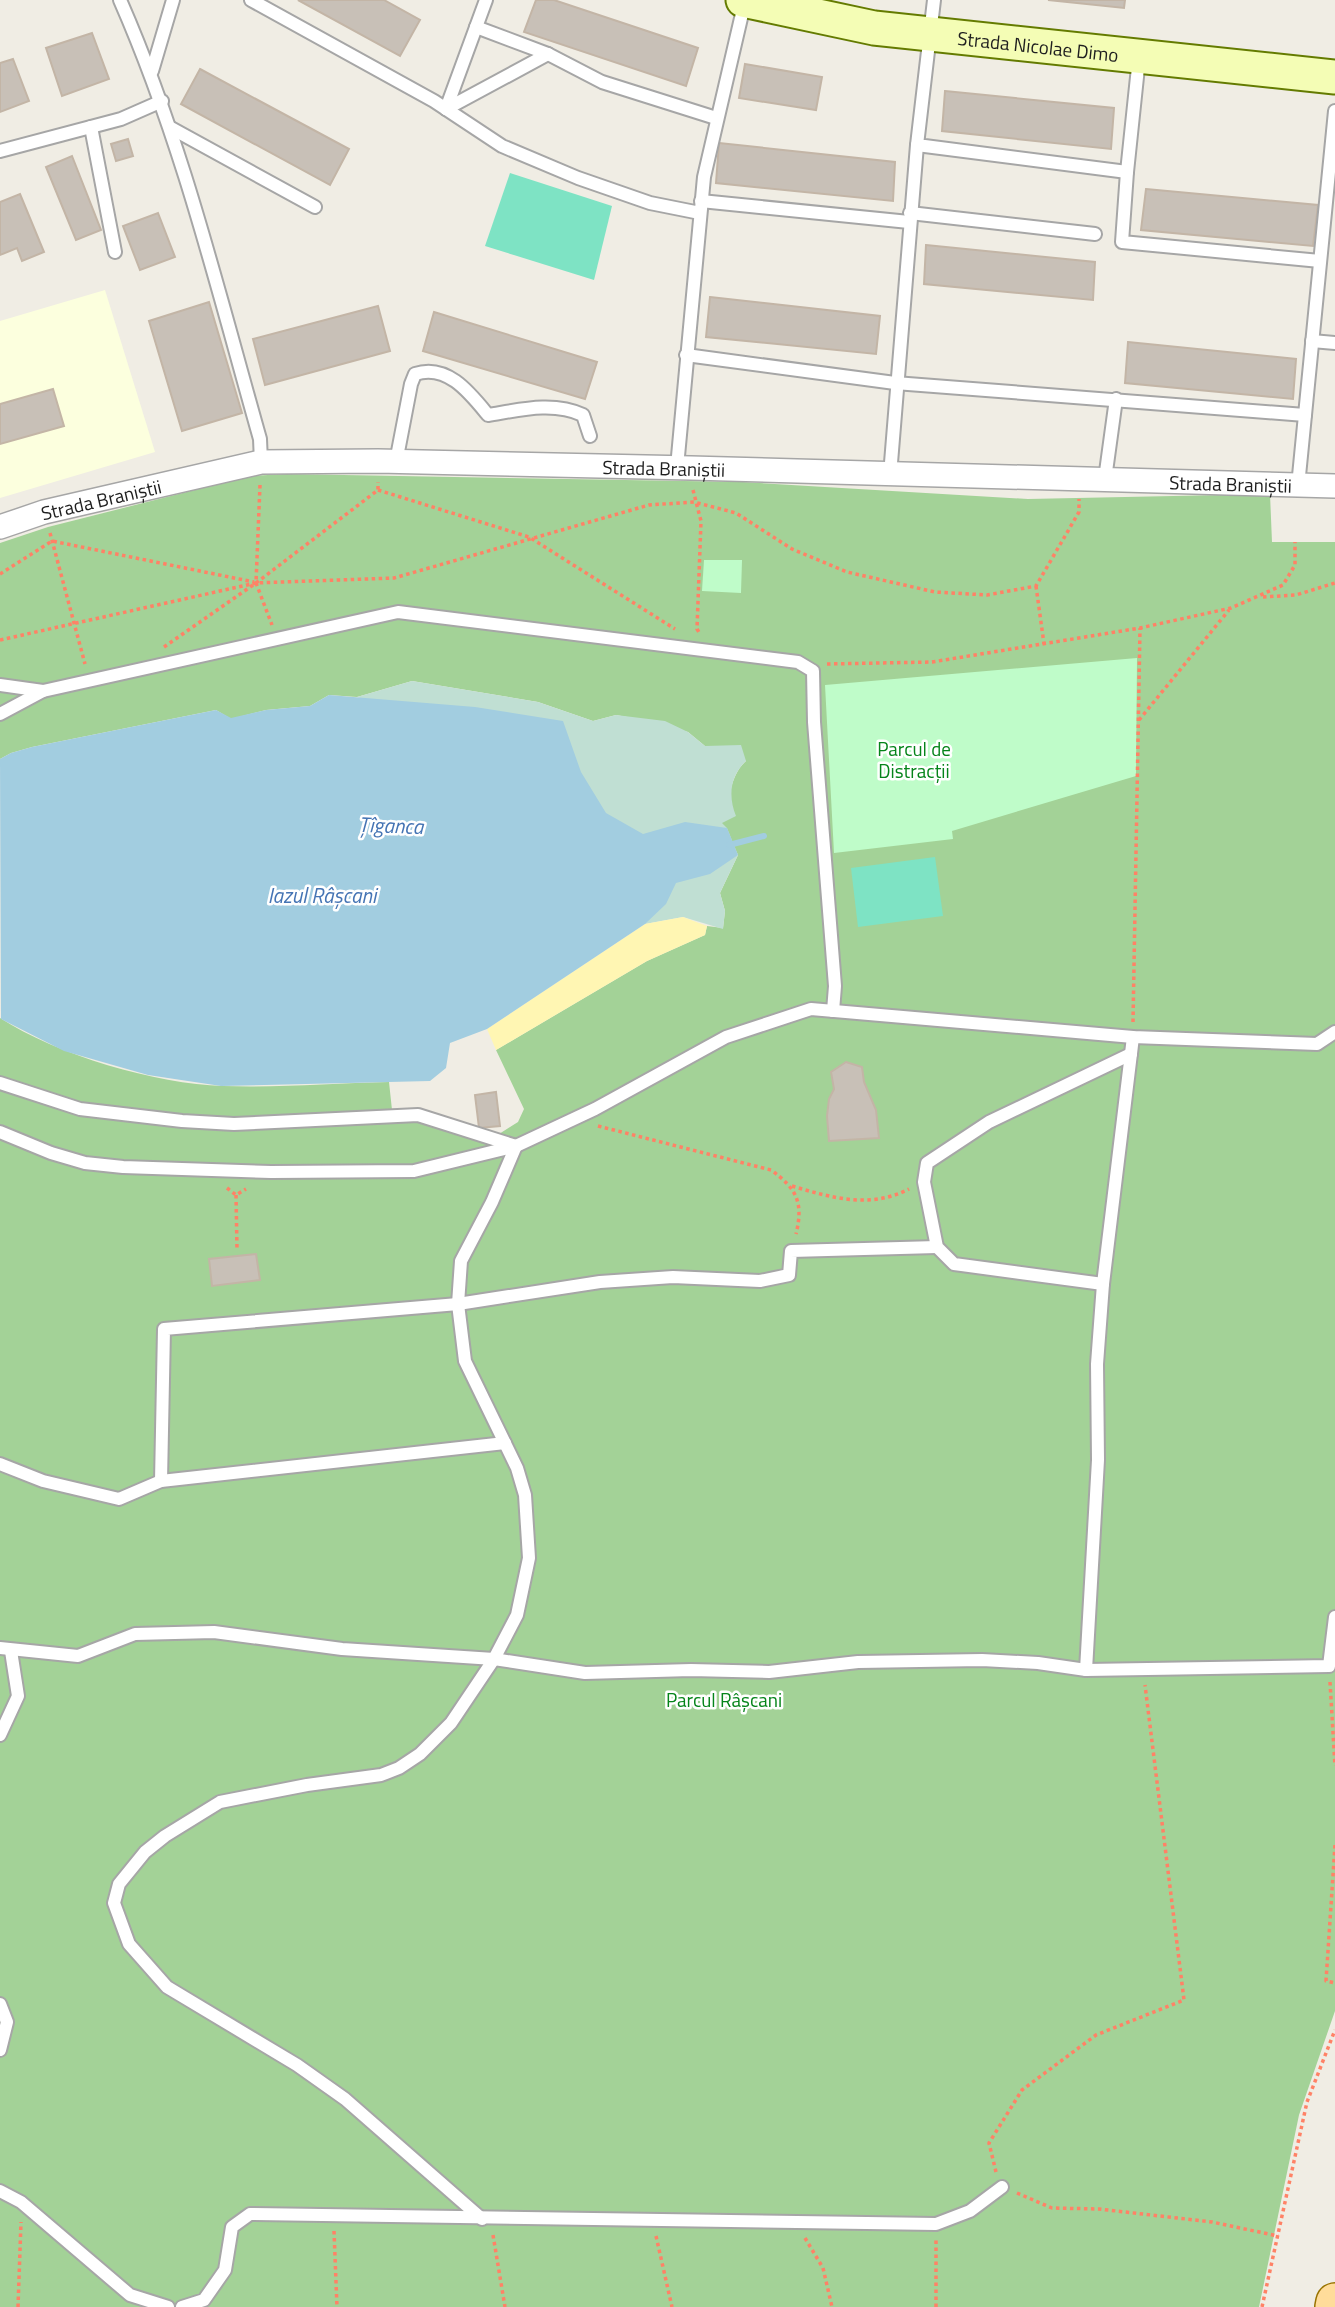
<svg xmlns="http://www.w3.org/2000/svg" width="1335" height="2307" font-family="'Titillium Web',sans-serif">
<rect width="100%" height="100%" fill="#f0ede4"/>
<path fill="#fcffde" d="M105,290l50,162 -155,46v-177z"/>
<path fill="#a3d297" d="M287,474l456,8 285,17 242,-5 2,48h63v1469l-36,104 -40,192h-1259v-1289c57,37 156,66 223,68 55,2 111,-3 166,-4l3,28c39,-1 70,13 107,24l19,-12 6,-13 -28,-59 151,-89 58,-26 2,-9 16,2 2,-17 -5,-18 18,-38 -17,-32c9,-21 8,-47 25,-62l-24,-14 -17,-1 -17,-14 -50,-13 -22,-4 -23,6 -55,-19 -126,-21 -55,16 -28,-2 -19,11 -44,4 -35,9 -15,-9 -184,37 -21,6 -11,6v-216l48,-16 202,-51z"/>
<path fill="#c0dfd3" d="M412,681l126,21 55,19 23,-6 49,6 23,11 17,14 36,-1 5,16c-16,15 -18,35 -10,55l-14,7 5,5 11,27 -18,38 5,18 -2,18 -40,-12 -38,7 -276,-223 -12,-4z"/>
<path fill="#fff6b3" d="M683,917l24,9 -2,9 -58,26 -151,89 -9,-21 158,-105z"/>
<g fill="#bffcc9">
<path d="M704,560h38l-1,33 -39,-2z"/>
<path d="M1137,658l-1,118 -184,55 1,8 -119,14 -9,-168z"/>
</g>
<g fill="#7ee3c4">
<path d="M510,173l102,33 -18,74 -109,-34z"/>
<path d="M935,857l8,59 -85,11 -7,-59z"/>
</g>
<path fill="#a2cde0" d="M329,695l146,12 88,14 18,51 25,41 37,21 42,-12 42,6 11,27 -28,19 -34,9 -10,21 -21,20 -158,105 -37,14 -4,25 -16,13 -209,5 -73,-11 -84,-24 -63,-32 -1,-260 11,-6 21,-6 184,-37 15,8 35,-8 44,-4z"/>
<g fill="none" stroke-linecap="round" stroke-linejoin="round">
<path stroke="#a2cde0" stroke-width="6" d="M729,845l35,-9"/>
</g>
<g fill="#c8c0b7" stroke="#c3b5a6" stroke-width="2">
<path d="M298,0h86l36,20 -20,36z"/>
<path d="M536,0h18l144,48 -12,38 -162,-54z"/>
<path d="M1048,0h77l-1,8z"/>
<path d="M92,33l17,46 -47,17 -16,-48z"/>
<path d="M13,59l16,42 -29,11v-49z"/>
<path d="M745,64l77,13 -6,33 -77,-12z"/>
<path d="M200,69l149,80 -19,36 -149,-81z"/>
<path d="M945,91l169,17 -3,41 -169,-18z"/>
<path d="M128,139l5,17 -17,5 -5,-17z"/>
<path d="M719,143l176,19 -2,39 -177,-18z"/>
<path d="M72,156l29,74 -25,10 -30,-73z"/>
<path d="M1146,189l172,16 -5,41 -172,-16z"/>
<path d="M20,194l24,58 -22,9 -5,-13 -17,7v-53z"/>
<path d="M158,213l17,44 -35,13 -17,-44z"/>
<path d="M926,245l169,17 -2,38 -169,-16z"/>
<path d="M710,297l170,19 -4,38 -170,-17z"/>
<path d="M209,302l33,111 -60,18 -33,-110z"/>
<path d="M378,306l12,45 -125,34 -12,-46z"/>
<path d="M434,312l163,50 -12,37 -162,-48z"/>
<path d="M1128,342l168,17 -3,40 -168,-16z"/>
<path d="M53,389l11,37 -64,18v-40z"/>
<path d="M846,1062l16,5 2,15 12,28 3,28 -50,3 -2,-25 2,-17 5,-10 -3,-17z"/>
<path d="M496,1092l4,34 -21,2 -4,-33z"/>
<path d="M256,1254l4,26 -48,6 -3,-27z"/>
</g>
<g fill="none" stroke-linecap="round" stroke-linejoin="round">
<defs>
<g id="lane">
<path d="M120,0c62,141 98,291 140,439l1,23"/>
<path d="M251,0l183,101 68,45 76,32 72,25 50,10"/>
<path d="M934,0l-17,145 210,27 12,-114"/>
<path d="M476,27l72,27 54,28 114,36"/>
<path d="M152,71l21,-71"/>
<path d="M446,109l40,-109"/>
<path d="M446,109l102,-55"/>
<path d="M91,127l24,125"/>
<path d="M171,128l144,79"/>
<path d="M0,151l121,-32 41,-18"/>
<path d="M1127,172l-5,70 198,19"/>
<path d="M701,201l208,21"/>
<path d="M910,213l185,21"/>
<path d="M1312,341l23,2"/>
<path d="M686,355l209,28 410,32"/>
<path d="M396,462l15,-78 4,-10c32,-11 55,19 73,41 31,-5 65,-14 95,0l7,21"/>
<path d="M677,467l27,-290 41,-176"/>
<path d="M890,475l27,-330"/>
<path d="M1105,479l11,-80"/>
<path d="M1298,486l37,-375"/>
<path d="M0,685l43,6"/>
<path d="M0,714l43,-23 355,-79 400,50 15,9 1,51 21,264 -2,25"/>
<path d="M0,1083l80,26 102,12 52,3 184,-9 98,31 -24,56 -31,59 -3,43 7,57 52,107 8,27 4,63 -12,57 -23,44 -43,64 -31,31 -21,14 -18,7 -74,10 -87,17 -55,34 -20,16 -26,32 -5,19 15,41 38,43 130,78 48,34 137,120"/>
<path d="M0,1132l51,21 34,10 38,4 148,5 143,-1 102,-25 79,-37 131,-72 85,-28 322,28 184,7 18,-12"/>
<path d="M1103,1284l-149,-20 -17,-17 -13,-65 3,-19 62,-41 142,-68"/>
<path d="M0,1464l43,17 76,18 42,-18 344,-38"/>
<path d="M161,1481l3,-152 294,-25 142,-22 73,-5 87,4 29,-6 2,-24 146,-4"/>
<path d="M0,1648l78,8 57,-22 79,-2 128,17 152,10 91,14 106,-3 78,2 89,-10 124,-2 56,3 48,7 243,-4 6,-49"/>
<path d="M1086,1670l12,-210 -1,-96 6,-80 30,-247"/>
<path d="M0,1735l18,-39 -7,-45"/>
<path d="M0,2004l7,18 -7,28"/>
<path d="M0,2191l21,11 109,93 38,12"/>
<path d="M182,2307l22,-7 21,-30 7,-43 18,-13 686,10 34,-13 32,-24"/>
</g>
<g id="street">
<path id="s1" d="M0,527l44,-15 217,-50 117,-1 313,7 644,18"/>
</g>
<g id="secondary">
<path id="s2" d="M743,0l131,28 461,49"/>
</g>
<path id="primary" d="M1334,2307l1,-5"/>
</defs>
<use href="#lane" stroke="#a6a6a6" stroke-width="16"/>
<use href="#street" stroke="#a6a6a6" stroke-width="26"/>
<use href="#secondary" stroke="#647b00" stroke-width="37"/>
<use href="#primary" stroke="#997300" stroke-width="40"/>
<g stroke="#ff8266" stroke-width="3.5" stroke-dasharray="3.5 3.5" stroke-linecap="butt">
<path d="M260,485l-4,98 16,42"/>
<path d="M378,490l151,47 146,92"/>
<path d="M693,490l8,31 -4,108 3,5"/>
<path d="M50,533l35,131"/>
<path d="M0,574l52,-33 202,41"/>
<path d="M1036,586l8,58"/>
<path d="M1263,597l33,-2 39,-12"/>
<path d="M0,640l256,-57 138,-5 255,-73 45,-3 42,11 56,36 55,23 88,20 52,3 49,-9 43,-74v-13"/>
<path d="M164,647l92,-64 122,-93v-8"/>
<path d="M827,664l105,-2 208,-34 91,-20 52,-23 12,-20v-23"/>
<path d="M1139,720l90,-110"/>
<path d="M1133,1022l7,-394"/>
<path d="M598,1126l173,44c25,18 33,32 25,64"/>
<path d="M792,1186c40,12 78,23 117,3"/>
<path d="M227,1188l9,7 10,-6"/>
<path d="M236,1195l1,54"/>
<path d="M1330,1682l5,84"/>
<path d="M1335,1845l-9,136 9,2"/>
<path d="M996,2172l-7,-29 33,-53 74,-55 88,-35 -39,-315"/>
<path d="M1017,2193l35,15 47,1 113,13 66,14"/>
<path d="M334,2231l3,76"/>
<path d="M493,2235l12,72"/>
<path d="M656,2236l16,71"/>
<path d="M805,2238l18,30 9,39"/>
<path d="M18,2307l3,-85"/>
<path d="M936,2307v-68"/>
<path d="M1262,2307l45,-205 28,-72"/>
</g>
<use href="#lane" stroke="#fff" stroke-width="12"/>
<use href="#street" stroke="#fff" stroke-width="23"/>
<use href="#secondary" stroke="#f4fdb5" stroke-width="33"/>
<use href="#primary" stroke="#ffdc9a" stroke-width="37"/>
</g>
<g text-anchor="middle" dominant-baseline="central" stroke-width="5" stroke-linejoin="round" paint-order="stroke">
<g font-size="19" fill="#1f1f1f" stroke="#fff">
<text stroke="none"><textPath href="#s2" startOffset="299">Strada Nicolae Dimo</textPath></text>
<text stroke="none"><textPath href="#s1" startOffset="672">Strada Braniștii</textPath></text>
<text stroke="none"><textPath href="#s1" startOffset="1239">Strada Braniștii</textPath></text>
<text stroke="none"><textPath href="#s1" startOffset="105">Strada Braniștii</textPath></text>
</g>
<g font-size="19" fill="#05841a" stroke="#fff">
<text x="914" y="748">Parcul de<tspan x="914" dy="22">Distracții</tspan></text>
<text x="724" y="1699">Parcul Râșcani</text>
</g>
<g font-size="21" font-style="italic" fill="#4574b4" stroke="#fff">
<text transform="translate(391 825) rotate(2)">Țîganca</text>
<text x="322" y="895">Iazul Râșcani</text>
</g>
</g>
</svg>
